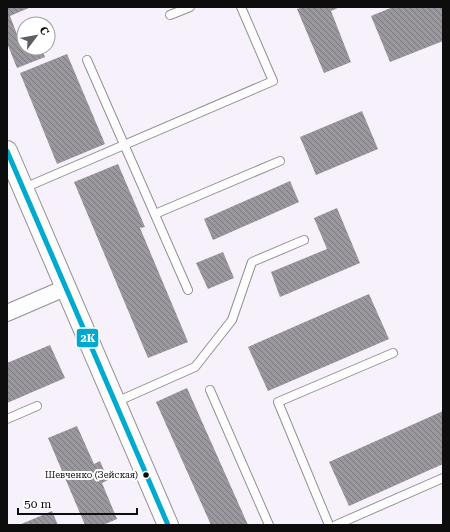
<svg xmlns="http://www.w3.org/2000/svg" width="450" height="532" font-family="'Roboto Serif',serif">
<defs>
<pattern id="building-back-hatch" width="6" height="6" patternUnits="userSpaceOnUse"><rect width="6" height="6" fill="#9a979e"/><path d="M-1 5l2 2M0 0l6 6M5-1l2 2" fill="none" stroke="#7c7a7f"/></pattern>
</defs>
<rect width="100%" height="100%" fill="#f6f1fb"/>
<g fill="url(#building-back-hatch)">
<path d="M7,7h24l-21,9 8,21 6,-2v13h17l4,9 -28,11 -10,-25z"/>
<path d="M303,7h37l-9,4 20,51 -27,11 -27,-64z"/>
<path d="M393,7h50v34l-53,21 -19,-46z"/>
<path d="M67,54l38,90 -48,20 -37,-91z"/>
<path d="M362,111l16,38 -62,26 -16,-38z"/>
<path d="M118,164l27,63 -5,1 48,114 -40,16 -74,-176z"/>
<path d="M290,181l9,21 -86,38 -9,-21z"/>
<path d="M337,208l23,55 -80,34 -9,-25 56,-23 -13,-31z"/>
<path d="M223,252l11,26 -26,11 -12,-26z"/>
<path d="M369,294l20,45 -121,52 -20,-44z"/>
<path d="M50,345l15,33 -58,25v-40z"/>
<path d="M187,388l61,137h-37l-55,-123z"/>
<path d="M443,411v53l-94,42 -20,-44z"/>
<path d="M77,426l17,38 6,-3 8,19 -6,3 15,36 -14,6h-18l-37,-87z"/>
<path d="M52,511l6,14h-39z"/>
</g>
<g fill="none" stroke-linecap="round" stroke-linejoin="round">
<defs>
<g id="service">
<path d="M170,15l20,-8"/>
<path d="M87,60l101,230"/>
<path d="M24,188l249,-107 -32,-74"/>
<path d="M155,214l125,-53"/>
<path d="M210,390l59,135"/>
<path d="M116,402l79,-35 37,-47 20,-58 52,-22"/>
<path d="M7,419l30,-13"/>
<path d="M329,525l-51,-123 115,-49"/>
<path d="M336,525l107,-47"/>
</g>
<path id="minor" d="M7,313l58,-25"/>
<path id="tertiary" d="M7,151l161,374"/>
</defs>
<use href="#service" stroke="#929094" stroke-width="10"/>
<use href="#minor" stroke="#929094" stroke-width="18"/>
<use href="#tertiary" stroke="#929094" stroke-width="22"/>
<use href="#service" stroke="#fefdfe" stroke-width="8"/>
<use href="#minor" stroke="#fefdfe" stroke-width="16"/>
<use href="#tertiary" stroke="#fefdfe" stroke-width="20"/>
<defs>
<path id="bus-1" d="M7,151l161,374"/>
</defs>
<use href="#bus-1" stroke="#fff" stroke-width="8"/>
<use href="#bus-1" stroke="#00a9ce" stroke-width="5"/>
</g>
<circle fill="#0d0d0d" stroke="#fff" stroke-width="1.5" cx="146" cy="475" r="3.5"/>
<g text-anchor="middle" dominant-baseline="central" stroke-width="4" stroke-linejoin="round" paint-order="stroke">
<g font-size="9" fill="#0d0d0d" stroke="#fff" text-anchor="end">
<text x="138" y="475">Шевченко (Зейская)</text>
</g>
</g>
<rect stroke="#fff" stroke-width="1.5" x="76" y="328" width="23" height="20" rx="4" fill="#00a9ce"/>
<g font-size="11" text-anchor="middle" font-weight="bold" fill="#fff">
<text x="88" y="342">2К</text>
</g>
<rect width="450" height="532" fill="none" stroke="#0d0d0d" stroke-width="16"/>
<g transform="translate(36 36) rotate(58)"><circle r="19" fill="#ffffff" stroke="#9e9e9e"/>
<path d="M0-3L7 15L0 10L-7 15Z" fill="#5f5d60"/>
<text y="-6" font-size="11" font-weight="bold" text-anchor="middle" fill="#0d0d0d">С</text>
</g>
<path d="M18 508v6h119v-6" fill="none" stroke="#0d0d0d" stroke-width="2"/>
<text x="24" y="508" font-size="12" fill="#0d0d0d" stroke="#ffffff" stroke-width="3" paint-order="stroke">50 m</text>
</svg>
